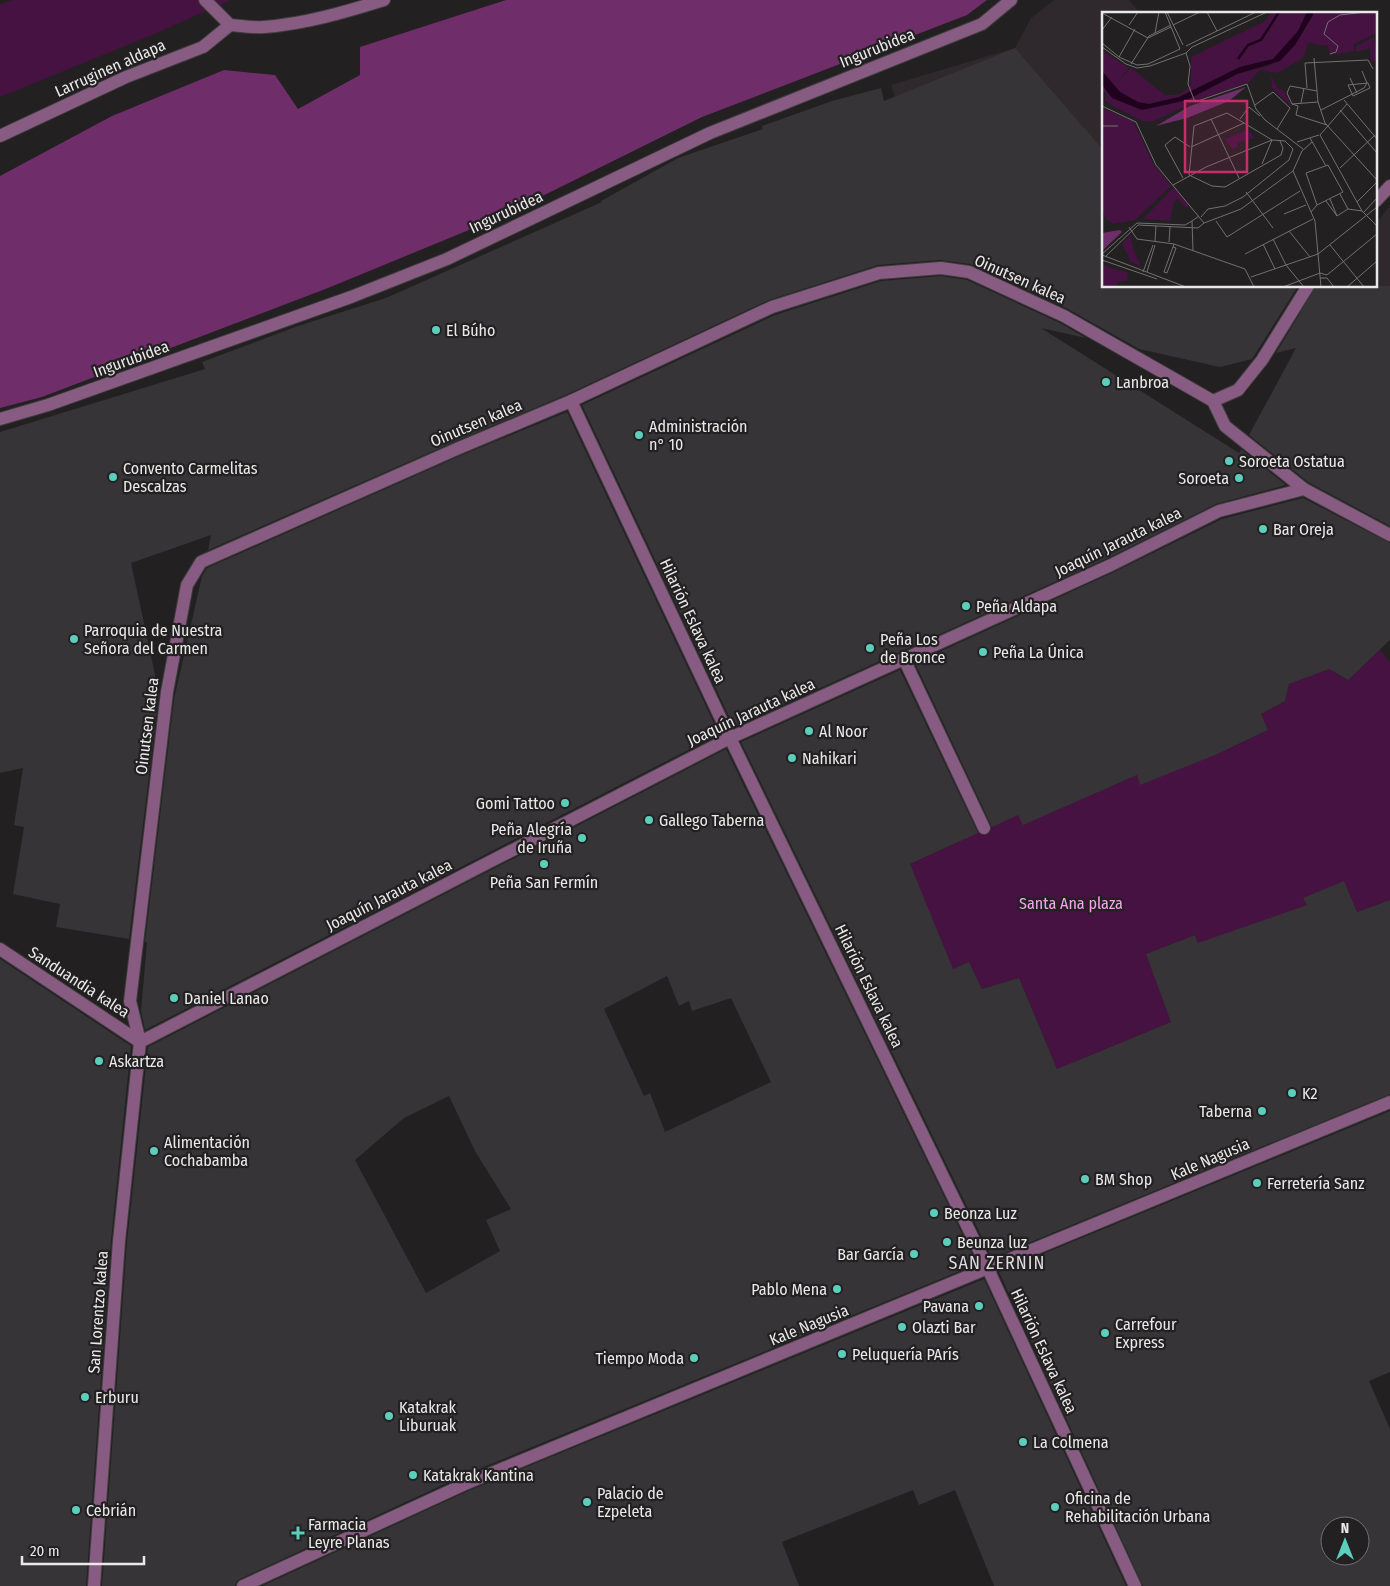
<svg xmlns="http://www.w3.org/2000/svg" width="1390" height="1586" font-family="'Fira Sans Condensed',sans-serif">
<rect width="100%" height="100%" fill="#222021"/>
<g fill="#2f282d">
<path d="M1054,0h75l12,14h-37v272l145,68 -16,10 -13,3 -22,-5 -77,-48 -217,-186 -13,-43 124,-37 16,-30z"/>
<path d="M1390,206v134l-14,-54v-63z"/>
</g>
<g fill="#461241">
<path d="M13,0h218l-79,35 -152,62v-93z"/>
<path d="M1380,650l10,12v238l-33,12 -14,-30 -39,16 3,7 -46,17 -50,56 -16,-43 -48,19 24,68 -114,47 -38,-91 -37,11 -13,-27 -17,7 -44,-104 57,-26 31,-17 21,-9h32l88,-38 98,-29 33,-16 -7,-16 24,-13 4,-17 16,-6 7,-19 35,21z"/>
</g>
<path fill="#6f2e69" d="M506,0h481l-20,15 -265,102 -204,101 -170,70 -286,109 -42,11v-232l112,-60 112,-46 51,5 23,34 62,-34v-28z"/>
<g fill="#363436" fill-rule="evenodd">
<path d="M1015,48l89,103v135h194l-46,73 -32,8 -81,-18 -71,-40 -98,-45 -30,-4 -62,5 -109,35 -201,94 -112,47 -248,109 3,-15 -80,28 28,130 -30,246 -73,-12 4,-23 -47,-10 11,-67 -10,-2 9,-57 -23,5v-341l205,-63 -3,-7 96,-36 88,-28 216,-96 -1,-1 77,-43 85,-29 -1,-3 70,-25 49,-13 3,13z"/>
<path d="M941,276l26,4 93,43 26,15 -45,-10 198,125 2,-4 45,36 -70,19 -108,54 -374,169 -152,-322 193,-90 106,-34z"/>
<path d="M1316,286h74v240l-82,-44 -59,-47 47,-87 -20,5z"/>
<path d="M567,412l152,322 -574,296 -4,-19 6,-69h-2l29,-243 28,-123 5,-8 255,-113z"/>
<path d="M1303,498l87,45v97l-42,40 -19,-11 -40,15 -4,17 -24,13 7,16 -53,25 -75,30 -3,-10 -114,50 -5,-10 -26,12 -77,-164 199,-91 108,-53z"/>
<path d="M900,670l78,163 -68,31 43,105 16,-7 13,27 37,-11 38,91 114,-47 -25,-68 49,-19 3,8 109,-38 -4,-7 41,-17 13,31 33,-12v194l-398,164 -251,-516z"/>
<path d="M726,749l251,515 -515,212 -222,103 -4,3 -1,4h-133l25,-344 21,-195zM667,976l12,30 10,-5 3,10 39,-13 40,84 -106,50 -15,-39 -6,3 -40,-87zM449,1096l26,55 36,58 -25,11 14,31 -74,42 -71,-133 49,-42z"/>
<path d="M0,959l131,87 -20,194 -25,346h-86z"/>
<path d="M1390,1111v261l-21,9 21,48v157h-247l-144,-314zM1330,1526h30v30h-30z"/>
<path d="M984,1279l142,307h-132l-39,-96 -36,15 -6,-15 -131,52 17,44h-537l206,-95z"/>
</g>
<g fill="none" stroke-linecap="round" stroke-linejoin="round">
<defs>
<g id="minor">
<path d="M205,0l25,25c11,1 23,3 34,2 41,-3 81,-15 120,-27"/>
<path d="M0,136l126,-59 77,-30 27,-22"/>
<path d="M1376,201l14,-15"/>
<path d="M571,401l159,337 258,531 147,317"/>
<path d="M1213,401l25,-11 24,-30 46,-74"/>
<path d="M0,419l48,-14 303,-108 96,-38 263,-126 272,-109 29,-24"/>
<path d="M904,659l80,169"/>
<path d="M0,949l140,93"/>
<path d="M140,1042l590,-304 381,-173 108,-54 85,-22 86,46"/>
<path d="M94,1586l25,-345 21,-199 -10,-41 37,-309 20,-107 14,-23 258,-114 112,-47 201,-94 107,-34 62,-5 28,4 95,44 149,85 12,25 79,63"/>
<path d="M243,1586l222,-102 925,-382"/>
</g>
</defs>
<use href="#minor" stroke="#3e3c3d" stroke-width="14"/>
<use href="#minor" stroke="#885b82" stroke-width="12"/>
</g>
<g fill="#5bcebc" stroke="#222021" stroke-width="2">
<circle cx="436" cy="330" r="5"/>
<circle cx="1106" cy="382" r="5"/>
<circle cx="639" cy="435" r="5"/>
<circle cx="1229" cy="461" r="5"/>
<circle cx="113" cy="477" r="5"/>
<circle cx="1239" cy="478" r="5"/>
<circle cx="1263" cy="529" r="5"/>
<circle cx="966" cy="606" r="5"/>
<circle cx="74" cy="639" r="5"/>
<circle cx="870" cy="648" r="5"/>
<circle cx="983" cy="652" r="5"/>
<circle cx="809" cy="731" r="5"/>
<circle cx="792" cy="758" r="5"/>
<circle cx="565" cy="803" r="5"/>
<circle cx="649" cy="820" r="5"/>
<circle cx="582" cy="838" r="5"/>
<circle cx="544" cy="864" r="5"/>
<circle cx="174" cy="998" r="5"/>
<circle cx="99" cy="1061" r="5"/>
<circle cx="1292" cy="1093" r="5"/>
<circle cx="1262" cy="1111" r="5"/>
<circle cx="154" cy="1151" r="5"/>
<circle cx="1085" cy="1179" r="5"/>
<circle cx="1257" cy="1183" r="5"/>
<circle cx="934" cy="1213" r="5"/>
<circle cx="947" cy="1242" r="5"/>
<circle cx="914" cy="1254" r="5"/>
<circle cx="837" cy="1289" r="5"/>
<circle cx="979" cy="1306" r="5"/>
<circle cx="902" cy="1327" r="5"/>
<circle cx="1105" cy="1333" r="5"/>
<circle cx="842" cy="1354" r="5"/>
<circle cx="694" cy="1358" r="5"/>
<circle cx="85" cy="1397" r="5"/>
<circle cx="389" cy="1416" r="5"/>
<circle cx="1023" cy="1442" r="5"/>
<circle cx="413" cy="1475" r="5"/>
<circle cx="587" cy="1502" r="5"/>
<circle cx="1055" cy="1507" r="5"/>
<circle cx="76" cy="1510" r="5"/>
<path d="M295.5 1525.5h5v5h5v5h-5v5h-5v-5h-5v-5h5z"/>
</g>
<g text-anchor="middle" dominant-baseline="central" stroke-width="4.5" stroke-linejoin="round" paint-order="stroke">
<g font-size="16" fill="#eae9ea" stroke="#222021">
<text transform="translate(877 48) rotate(-22)">Ingurubidea</text>
<text transform="translate(110 68) rotate(-24)">Larruginen aldapa</text>
<text transform="translate(506 212) rotate(-25)">Ingurubidea</text>
<text transform="translate(1020 279) rotate(24)">Oinutsen kalea</text>
<text transform="translate(131 359) rotate(-20)">Ingurubidea</text>
<text transform="translate(476 423) rotate(-23)">Oinutsen kalea</text>
<text transform="translate(1118 542) rotate(-26)">Joaquín Jarauta kalea</text>
<text transform="translate(693 621) rotate(65)">Hilarión Eslava kalea</text>
<text transform="translate(751 712) rotate(-25)">Joaquín Jarauta kalea</text>
<text transform="translate(147 726) rotate(-83)">Oinutsen kalea</text>
<text transform="translate(389 895) rotate(-27)">Joaquín Jarauta kalea</text>
<text transform="translate(79 982) rotate(33)">Sanduandia kalea</text>
<text transform="translate(869 986) rotate(64)">Hilarión Eslava kalea</text>
<text transform="translate(1210 1159) rotate(-23)">Kale Nagusia</text>
<text transform="translate(98 1312) rotate(-86)">San Lorentzo kalea</text>
<text transform="translate(809 1325) rotate(-22)">Kale Nagusia</text>
<text transform="translate(1044 1351) rotate(65)">Hilarión Eslava kalea</text>
</g>
<g font-size="16" fill="#eae9ea" stroke="#222021" text-anchor="start">
<text x="446" y="330">El Búho</text>
<text x="1116" y="382">Lanbroa</text>
<text x="649" y="426">Administración<tspan x="649" dy="18">n° 10</tspan></text>
<text x="1239" y="461">Soroeta Ostatua</text>
<text x="123" y="468">Convento Carmelitas<tspan x="123" dy="18">Descalzas</tspan></text>
<text x="1229" y="478" text-anchor="end">Soroeta</text>
<text x="1273" y="529">Bar Oreja</text>
<text x="976" y="606">Peña Aldapa</text>
<text x="84" y="630">Parroquia de Nuestra<tspan x="84" dy="18">Señora del Carmen</tspan></text>
<text x="880" y="639">Peña Los<tspan x="880" dy="18">de Bronce</tspan></text>
<text x="993" y="652">Peña La Única</text>
<text x="819" y="731">Al Noor</text>
<text x="802" y="758">Nahikari</text>
<text x="555" y="803" text-anchor="end">Gomi Tattoo</text>
<text x="659" y="820">Gallego Taberna</text>
<text x="572" y="829" text-anchor="end">Peña Alegría<tspan x="572" dy="18">de Iruña</tspan></text>
<text x="544" y="882" text-anchor="middle">Peña San Fermín</text>
<text x="184" y="998">Daniel Lanao</text>
<text x="109" y="1061">Askartza</text>
<text x="1302" y="1093">K2</text>
<text x="1252" y="1111" text-anchor="end">Taberna</text>
<text x="164" y="1142">Alimentación<tspan x="164" dy="18">Cochabamba</tspan></text>
<text x="1095" y="1179">BM Shop</text>
<text x="1267" y="1183">Ferretería Sanz</text>
<text x="944" y="1213">Beonza Luz</text>
<text x="957" y="1242">Beunza luz</text>
<text x="904" y="1254" text-anchor="end">Bar García</text>
<text x="827" y="1289" text-anchor="end">Pablo Mena</text>
<text x="969" y="1306" text-anchor="end">Pavana</text>
<text x="1115" y="1324">Carrefour<tspan x="1115" dy="18">Express</tspan></text>
<text x="912" y="1327">Olazti Bar</text>
<text x="852" y="1354">Peluquería PArís</text>
<text x="684" y="1358" text-anchor="end">Tiempo Moda</text>
<text x="95" y="1397">Erburu</text>
<text x="399" y="1407">Katakrak<tspan x="399" dy="18">Liburuak</tspan></text>
<text x="1033" y="1442">La Colmena</text>
<text x="423" y="1475">Katakrak Kantina</text>
<text x="597" y="1493">Palacio de<tspan x="597" dy="18">Ezpeleta</tspan></text>
<text x="1065" y="1498">Oficina de<tspan x="1065" dy="18">Rehabilitación Urbana</tspan></text>
<text x="86" y="1510">Cebrián</text>
<text x="308" y="1524">Farmacia<tspan x="308" dy="18">Leyre Planas</tspan></text>
</g>
<g font-size="16" fill="#fea0f2" stroke="#222021">
<text x="1071" y="903">Santa Ana plaza</text>
</g>
<g font-size="18" letter-spacing="1" fill="#dedbde" stroke="#222021">
<text x="997" y="1263">SAN ZERNIN</text>
</g>
</g>
<g transform="translate(1102 12)">
<rect width="275" height="275" fill="#222021"/>
<path d="M170,0h35l-9,19 -25,28 -33,8 -61,30 -30,7 -11,-2 -18,-10 -18,-21v-20l27,17 -13,15 15,-15 34,27h14l12,-9v-29l74,-36zM211,0h64v29l-2,-7 -21,10v7l-24,4 -2,-9 -20,-3 -5,15 -26,15 -17,-3 -11,12 -53,19 -44,21 -10,-1 -29,-15 -8,-6 1,-8h-4v-7l40,25 45,-10 50,-26 32,-8 26,-21zM272,25l3,22 -6,4 -1,-15 -14,4v-6zM169,63l6,13 6,2 7,13v2l-18,-17zM0,96l31,13 21,44 17,21 -36,34 -22,4 -7,-5 -4,-10zM145,118l8,8 -18,5 1,3 -5,3 -5,-5 -2,-5zM72,175l15,18 -3,3 -8,-9 -4,3 -4,19 -27,-2zM29,223l2,14 8,17 -10,-4 -9,-18zM1,253l25,8 -1,8 -10,1v5h-15z" fill="#461241"/>
<path d="M144,75l-17,14 -42,17 -31,8 34,-20zM18,218l2,2 -20,19v-18z" fill="#6f2e69"/>
<path d="M205,0h6v3l-18,30 -15,16 -43,13 -50,26 -45,10 -30,-12 -10,-13v-14l18,21 18,10 11,2 30,-7 61,-30 33,-8 25,-28z" fill="#21021e"/>
<path fill="none" stroke="#21021e" stroke-width="2.5" d="M136,47l10,-14 13,-5 18,-28"/>
<path fill="none" stroke="#727071" stroke-width="1" d="M63,0l15,37M65,0l16,33M105,0l10,19M0,1l46,25M27,13l9,-13M71,13l27,-13M0,18l10,-13M53,21l4,-21M46,26l23,-11M0,31l17,14 18,8 11,-1 32,-15M84,34l70,-34M0,35l24,17 11,4 13,-2 36,-13M84,41l4,13 -2,18 7,18 52,-18 9,25 9,11 38,29M84,41l6,-6 75,-35M228,42l6,-2 2,-6 -14,-12 4,-12 12,-7 26,-3M17,45l16,-28M212,46l4,44 7,21 52,57M29,52l18,-28 22,-11M248,66l7,15M266,71l2,5 -17,8 -5,-11zM205,76l-2,-25 63,-3 5,9M242,88l33,39M199,91l3,-15M190,92l6,2 -2,9 31,10M190,92l-5,-11 3,-7 27,5M190,92l26,-2M153,93l18,-13 17,16 -13,21M0,94l34,16 20,43 48,58M219,98l43,-22 3,-5 -5,-12M238,98l37,43M109,107l28,59M138,107l9,-12 11,9M0,114h16M218,123l42,76M218,123l27,-31M208,126l16,28M195,130l22,-7M89,135l53,-24 28,17 13,1 8,8 -4,11 -46,37 -18,9 -17,3 -7,8M160,152l10,-24M238,156l35,-33M87,163l23,11 13,1 56,-32 2,-7 -3,-7M87,163l5,-49 33,-13 17,10M81,166l-18,-33 10,-8 15,10M71,173l33,-18 66,-27M144,180l27,36M238,182l8,15M228,187l7,17M224,189l11,15M255,190l20,-20M209,200l6,-7 -11,-32 22,-8 15,27 -26,13M262,200l13,-14M182,202l22,-9M235,204l11,-7 14,2 15,15M114,209l11,16 73,-46M102,211l37,-14 52,-38 9,-20 10,-9M27,215l8,12 37,5 71,25 9,18M187,219l21,26M171,227l13,26 18,22M53,229l1,-15M67,230l1,-15M161,232l12,25M228,233l34,42M71,235l3,1 -9,25 -3,-1 10,-28M91,238l-1,-29 7,-5M0,242l35,-31 48,2 7,-4M143,242l68,-35M0,243l84,32M3,245l33,-32 60,3 6,-5M0,248l55,19M41,260l10,-27M45,260l8,-27M149,265l67,-23 -3,-33 -22,-50M218,266h7l7,9M181,275l37,-14 7,2 50,-41M219,275l-3,-33 59,-47M245,275l30,-26"/>
<path fill="#c62d69" fill-opacity="0.15" stroke="#c62d69" stroke-width="2.5" d="M83,89h62v71h-62z"/>
<rect width="275" height="275" fill="none" stroke="#eae9ea" stroke-width="2.5"/>
</g>
<g transform="translate(1345 1541)"><circle r="24" fill="#222021" stroke="#727071"/>
<path d="M0-4L9 19L0 12L-9 19Z" fill="#5bcebc"/>
<text y="-8" font-size="14" font-weight="bold" text-anchor="middle" fill="#eae9ea">N</text>
</g>
<path d="M22 1556v8h122v-8" fill="none" stroke="#eae9ea" stroke-width="2.5"/>
<text x="30" y="1556" font-size="15" fill="#eae9ea" stroke="#222021" stroke-width="4" paint-order="stroke">20 m</text>
</svg>
